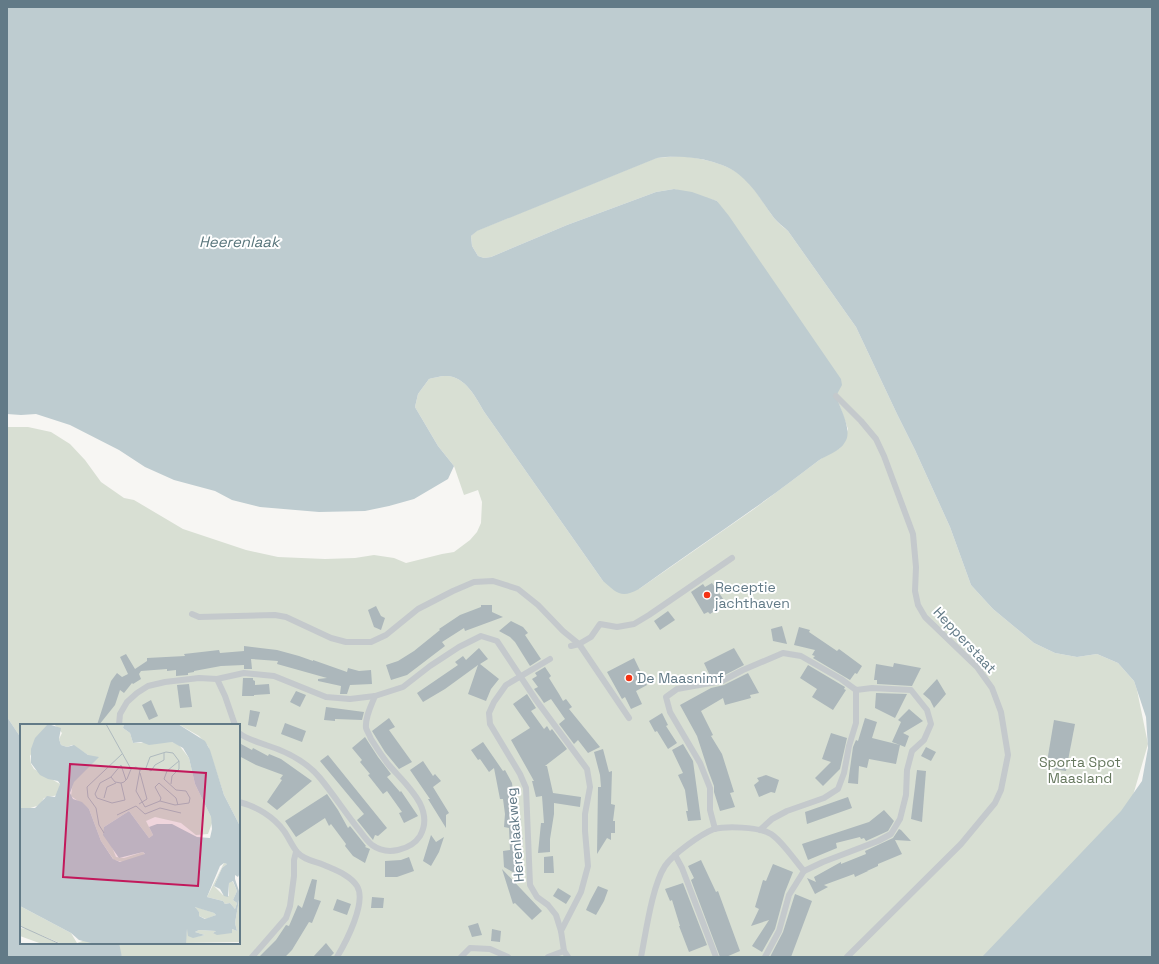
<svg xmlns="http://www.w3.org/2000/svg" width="1159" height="964" font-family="'Space Grotesk',sans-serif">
<rect width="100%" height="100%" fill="#f7f6f3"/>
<path fill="#d8dfd3" d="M680,156c21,2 48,7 64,22 12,11 20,27 30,40 4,5 9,9 14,13l68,96 41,87 18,36 35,77 21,58 22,24 41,34 21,10 22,4 20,-3 21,9 16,18 3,9 11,54 -21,72 -142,141h-863l-5,-14h122v-218h-218v13l-14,-21v-290h21l23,5 19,12 15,16 16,22 23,16 10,2 49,29 63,21 32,7 47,2 30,-1 19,-3 20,3 12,5 36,-9 12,-2 16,-12 7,-8 4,-9 1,-21 -4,-12 -14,5 -10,-29 -16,-20 -23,-39 3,-13 11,-15c5,-1 11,-3 16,-3 20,-1 31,22 40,37l118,168 36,8 115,-80 68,-51 18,-10 8,-19 -12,-33 -119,-195 -43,-12 -18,3 -89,33 -76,32 -7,1 -6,-2 -6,-10 -1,-10 5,-5 180,-73z"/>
<g fill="#beccd0">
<path d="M7,7h1145v950h-170l139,-146 21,-30 6,-33 -2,-31 -12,-36 -16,-18 -21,-9 -20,3 -22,-4 -21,-10 -41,-34 -22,-24 -21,-58 -35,-77 -18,-36 -41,-87 -68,-96c-4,-4 -10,-8 -14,-13 -10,-13 -18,-28 -30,-39 -19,-20 -61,-25 -87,-21l-180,73 -6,5 1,10 6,10 6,2 7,-1 76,-32 89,-33 18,-3 18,3 25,9 12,15 112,163 1,6 -6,11c4,12 17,35 9,46 -5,10 -19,13 -27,19 -58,45 -119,85 -179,128 -18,10 -22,4 -36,-8l-118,-168c-9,-15 -20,-38 -40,-37 -5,0 -11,2 -16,3l-11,15 -3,13 23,39 16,20 -6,13 -34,20 -25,7 -24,5 -46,1 -59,-5 -28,-7 -17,-9 -41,-11 -29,-13 -26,-17 -49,-25 -34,-11 -15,1 -14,-1z"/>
<path d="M7,717l14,21v205h98l3,14h-115z"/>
</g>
<g fill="#acb7bb">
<path d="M712,583l14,20 -16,11 -2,-2 -4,2 -13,-22 12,-8 2,3z"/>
<path d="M481,605h11v7l11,5 -38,14 -1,-3 -22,14 3,4 -38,29 -16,5 -5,-15 12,-4 16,-10 26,-21 -1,-1 21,-14 21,-8z"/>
<path d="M376,606l5,10 4,2 -4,12 -7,-3 -6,-17z"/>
<path d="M668,611l7,9 -15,10 -6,-9z"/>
<path d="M511,621l12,6 5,6 -3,2 16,24 -11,7 -15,-24 -5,-5 -11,-6z"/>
<path d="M782,626l5,18 -14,-3 -2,-12z"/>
<path d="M799,627l11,3 -1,2 28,19 2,-2 23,17 -5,8 -2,-1 -5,7 -37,-22 2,-2 -3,-1 3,-5 -21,-5z"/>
<path d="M244,646l33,4 22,6 14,5v-1l34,12 1,-4 11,3 12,-1 1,14 -22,1 -3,9h-7l1,-8 -23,-5v-2l9,-1 -50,-14 1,-3 -27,-2 1,10h-8v-4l-23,1 -27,5v1l-6,1v2l-12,1v-6l-9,1v-2l-26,2 -2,3 2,5 -8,5 -1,-1 -8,10 -4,-3 -5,15 -16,20h-2l14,-44 6,-8 5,4 6,-3 -8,-17 6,-3 9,15 12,-8v-3l38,-2 -1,-2 35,-4 1,3 24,-2z"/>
<path d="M479,648l9,11 -8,5 19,15 -8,10 -5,12 -18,-7 10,-29 -33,24 -22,13 -6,-9 41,-28 -3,-3 8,-6 3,4z"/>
<path d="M734,648l10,17 -23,12 -10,1 -7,-15z"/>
<path d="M634,658l13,27 -11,6 6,13 -11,5 -6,-12 -3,2 -15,-27z"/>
<path d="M894,663l27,5 -9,18 -35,-2v-4h-3l2,-16 17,3z"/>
<path d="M808,665l37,22 -1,2 2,1 -13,20 -21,-13 5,-8 -17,-11z"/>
<path d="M545,667l6,9 -2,2 10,16 4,7 3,-2 6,8 -3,2 31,38 -12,6 -10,-13 -4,4 -15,-20 6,-5 -14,-20 -7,4 -4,-6 -6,-8 4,-2 -6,-8 5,-3 -2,-3z"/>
<path d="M748,673l11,20 -9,2 1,3 -26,7 -2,-7 -22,13 12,24 -2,1 11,18 12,38 -4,1 5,14 -15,4 -6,-19v-6l-6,-16 -11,-34 -17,-31 31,-17 13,-3z"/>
<path d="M243,678h10v2l2,1v4l14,-1 1,10 -16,1v1h-12z"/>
<path d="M937,679l9,15 -12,14 -4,-8 -7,-6z"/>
<path d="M189,684l3,23 -12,1 -3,-23z"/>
<path d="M296,691l10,4 -6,12 -10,-5z"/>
<path d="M876,693l31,1 -12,24 -20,-10z"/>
<path d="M527,694l9,14 -5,3 13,18 3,-3 3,5 2,-2 15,20 -22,17h2l6,27 28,4 -1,10 -26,-4v11l-4,25v13l-12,1 3,-30h3l-2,-27 -6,1 -4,-16h2l-23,-41 19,-12 -17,-24z"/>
<path d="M151,700l7,16 -9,4 -7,-15z"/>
<path d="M326,707l38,5 -2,8 -27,-1v2l-11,-1z"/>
<path d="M909,709l14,12 -20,12 6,3 -4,11 -5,-2 -4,19 -27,-5 -2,9 -8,-2 -1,18 -10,-1 5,-36 3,-7 2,1 7,-23 12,4 -5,16 28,7 -8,-3 9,-20 -3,-2z"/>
<path d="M250,710l10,2 -4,15 -8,-2z"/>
<path d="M662,713l6,12 -2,1 11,17 -9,6 -11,-18 -2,1 -6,-11z"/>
<path d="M389,718l6,9 -6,3 23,32 -13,7 -14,-17 -13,-21z"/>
<path d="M1054,720l21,4 -9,47 -20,-3z"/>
<path d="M285,723l21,8 -4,11 -21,-8z"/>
<path d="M831,733l16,5 -7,31 -17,17 -8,-8 16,-16 -9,-3z"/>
<path d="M365,737l13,20 13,17 -4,3 13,15 1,-1 17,25 -14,7 -5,-10 3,-1 -15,-21 -4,3 -15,-19 2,-1 -10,-12 2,-2 -10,-12z"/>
<path d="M483,742l20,29 2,-1 7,13 4,35 5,1 -2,15h3l1,12h-5v19l3,12 -17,-10 -1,-16 7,-1 -1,-22 -5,-1 1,-13 -2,-15h-3l-6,-31 -5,4 -9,-13 -2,1 -7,-10z"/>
<path d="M241,744l11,6 1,-2 15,8 1,-2 12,5 31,22 -35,29 -10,-8 15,-22 -2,-1 3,-4 -27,-10 -17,-9z"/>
<path d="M683,744l10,17 8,59 -13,1 -2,-10h2l-3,-21 -7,-15 5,-2 -11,-23z"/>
<path d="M926,747l10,5 -5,9 -10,-5z"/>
<path d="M603,749l6,23 3,-1 -1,33 4,1 -2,16h2v12h-4v7l-4,-2 -10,16 1,-67h3l-1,-12 -6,-23z"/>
<path d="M328,755l59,73 -9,8 -3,-1 -2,5 -16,-20 7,-6 -44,-53z"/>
<path d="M423,761l10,15 2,-2 6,7 -8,6 16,26 -3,2v13l-18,-29h2l-20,-29z"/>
<path d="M917,770l9,1 -4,51 -11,-3z"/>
<path d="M766,775l13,5 -4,13 -4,-1 -12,5 -5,-12 5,-4 -2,-3z"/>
<path d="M327,794l11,16 10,18 2,-2 16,20 -1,1 5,2 -5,14 -12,-7 -8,-10 1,-2 -15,-20 -2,2 -4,-8 -29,19 -11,-16z"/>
<path d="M848,797l4,11 -45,16 -2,-12z"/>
<path d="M884,810l10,11 -6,10 -22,10 -2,-3 -3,1 -1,-2 -24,6 1,5 -29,12 -6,-16 67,-22z"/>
<path d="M899,829l2,1 10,11 -16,-1 7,14 -24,10v2l-11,5h1l-13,6 -1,-3 -30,11 4,2 -13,7 -8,-16 9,4 -2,-5 27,-15v2l25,-10 -1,-3 28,-13z"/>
<path d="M431,835l5,7 8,-5 -5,15 -8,14 -8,-5z"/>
<path d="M553,856l1,17h-10v-16z"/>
<path d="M409,857l5,14 -17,6h-12v-16l16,-1z"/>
<path d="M701,860l15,32 2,-1 22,60 -14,6h-6l-29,-77 3,-2 -6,-12z"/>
<path d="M773,864l20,8 -8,20 -10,37 -13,23 -10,-6 17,-26 -18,6 8,-17 -4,-2 8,-27 3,1z"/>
<path d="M502,869l40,42 -10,9 -17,-17 -2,1z"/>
<path d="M312,879l5,1 -3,19 7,2 -9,22 -3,-1 -17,28 -7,7h-26l17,-17 10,-15 3,1 9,-21 4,3z"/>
<path d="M683,883l24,62 -18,7 -10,-26h1l-8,-26 -2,1 -5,-12z"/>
<path d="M598,886l10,4 -4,11 -8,14 -10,-5 4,-9z"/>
<path d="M558,888l13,8 -5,8 -13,-8z"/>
<path d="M795,894l17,7 -21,56h-21l13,-25z"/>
<path d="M372,897l12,1 -1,10h-12z"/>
<path d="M337,899l14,5 -4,11 -14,-5z"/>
<path d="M478,923l4,12 -10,2 -4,-11z"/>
<path d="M492,929l9,2 -1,11 -9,-1z"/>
<path d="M326,943l8,10 -4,4h-17z"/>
</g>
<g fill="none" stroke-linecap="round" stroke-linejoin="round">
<g stroke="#c4c9cc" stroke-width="6">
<path d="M836,396l25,25 15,18 8,17 29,78 3,33 -1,24 3,14 7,12 52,50 15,21 9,24 7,43 -7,35 -6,13 -34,41 -114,113"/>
<path d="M192,614l7,3 76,-2 11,2 45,21 15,4h25l15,-7 32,-26 35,-18 21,-9 19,-1 25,8 20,16 25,26 16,13 12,-7 9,-13 17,3 17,-3 15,-9 83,-57"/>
<path d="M571,646l8,-2 50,74"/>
<path d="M550,659l-44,26 -12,17 -5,11 1,11 30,50 6,14 4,97 7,12 11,8 8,10 5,16"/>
<path d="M217,679l8,17 10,29"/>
<path d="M119,725l1,-11 7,-12 10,-9 11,-7 17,-4 34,-4 18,1 27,-6 30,3 52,21 24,2 25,-3 28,-9 27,-21 29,-19 22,-11 16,5 39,59 51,69 3,18 -5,27v17l3,35 -7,26 -20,39 3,20 4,6"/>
<path d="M239,733c9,7 17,8 27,12 19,6 41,17 54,33 14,17 26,36 40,53 3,4 7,10 12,14 7,5 17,7 26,5 9,-2 17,-6 22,-14 16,-28 -16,-53 -32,-72 -6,-8 -12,-17 -17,-25 -1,-3 -4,-8 -5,-11 -1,-11 5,-22 9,-32"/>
<path d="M239,802c17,4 35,15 45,29 5,7 8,15 13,21 7,8 17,9 27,13 11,5 26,10 33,21 10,16 -11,56 -20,71"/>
<path d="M715,829l-5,-19v-22l-10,-25 -30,-51 -4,-15 11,-8 45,-8 21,-11 40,-17 18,3 40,23 15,11 16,-2 39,2 16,20 4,14 -7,16 -12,11 -5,19 -1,25 -6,24 -9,15 -13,7 -55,21 -19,9"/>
<path d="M760,830l12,-11 15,-8 37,-13 14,-9 6,-16 5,-27 7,-23v-33"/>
<path d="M675,855l7,13 34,89"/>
<path d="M252,957l34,-39 4,-12 4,-30v-16l2,-8"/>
<path d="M461,957l9,-9 20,1 18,8"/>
<path d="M548,957l16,-6"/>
<path d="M641,957c5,-25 11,-71 24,-91 8,-12 36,-32 49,-37 13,-3 43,-2 55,4 10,4 27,29 35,38l-15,24 -10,36 -14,26"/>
</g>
</g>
<g fill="#f53214" stroke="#fff" stroke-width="1.5">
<circle cx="707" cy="595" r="4"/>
<circle cx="629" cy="678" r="4"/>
</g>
<g text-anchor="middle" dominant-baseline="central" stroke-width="4" stroke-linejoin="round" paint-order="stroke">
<g font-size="14" fill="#627a87" stroke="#fff" text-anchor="start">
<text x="715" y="587">Receptie<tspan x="715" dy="16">jachthaven</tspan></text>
<text x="637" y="678">De Maasnimf</text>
</g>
<g font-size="14" fill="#627a87" stroke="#fff">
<text transform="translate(965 640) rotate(47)">Hepperstaat</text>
<text transform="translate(515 835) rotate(-95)">Herenlaakweg</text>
</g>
<g font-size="14" fill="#66785e" stroke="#fff">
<text x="1080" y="762">Sporta Spot<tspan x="1080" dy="16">Maasland</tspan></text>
</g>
<g font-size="15" font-style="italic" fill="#59767c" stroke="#fff">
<text x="239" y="241">Heerenlaak</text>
</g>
</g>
<g transform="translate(20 724)">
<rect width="220" height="220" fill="#f7f6f3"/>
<path d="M0,0h29l-19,32 1,8 3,5 26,15 -2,11 -14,3 -4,7 -13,4 -7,-1zM34,0h70l-1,4 7,5 3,10 39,-1 7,3 10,13 6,26 16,33 1,6 -4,11 -12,1 -15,-12 -26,-6 -9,4 7,14 -4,3 -20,-27 -25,16 12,30 8,1 19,-6 2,3 -22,7 -9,-2 -13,-19 -12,-32 -18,-13 2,-15 15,-26 -16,-10 -5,2 -6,-2 -2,-6 3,-6zM158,0h62v102l-16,-31 -16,-49 -9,-10zM204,139l3,1 -5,4 -8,18 9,9 6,1v-13l1,-3 3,2 4,9 -4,9 4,3 -2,6 -5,-6 -5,1 -2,-3 -16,-4zM220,170v48l-55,1 2,-14 8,8 10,-2 -10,-3 4,-2 17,1 -3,2h19v-4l5,2 -2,-8zM0,182l51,27 6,10 8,-3 10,4h-33l-42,-18zM177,183l17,6 2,2 -10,4 -7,-3v-4l-5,-4zM0,204l8,1 31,15h-17l-22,-8z" fill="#d8dfd3"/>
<path d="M28,0l13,4 -2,11 2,6 6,2 7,-2 14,10 11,2 -25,25 -4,11 3,6 9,3 7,7 12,32 12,18 7,3 25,-8 -2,-2 -24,6 -16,-23 1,-8 25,-16 20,27 4,-3 -4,-8 8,-3h15l25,13 13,1 2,-9 -1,-12 -16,-33 -6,-26 -6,-10 -11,-6 -23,3 -8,-3 -8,1 -3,-10 -7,-5 1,-4h54l27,17 5,9 14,45 16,31v47l-2,4 -3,-2v4l5,15 -5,29 2,8 -5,-2v4l-15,2 -4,-2 3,-2 -17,-1 -4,2 10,3 -12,3 -5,-2 -1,-7 -1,15h-91l-16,-4 -8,-7 -51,-27v-98h15l12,-12 8,1 5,-13 -2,-3 -10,-2 -8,-4 -9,-12v-14l4,-11zM204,139l3,1 -5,4 -8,18 6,3 4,7 4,1 1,-14 4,-2 4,10 -4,9 4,3 -2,6 -5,-6 -5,1 -2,-3 -16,-4 13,-31zM175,183l19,6 2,2 -11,4 -6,-3v-4z" fill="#beccd0" fill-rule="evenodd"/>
<path fill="none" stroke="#aeb9be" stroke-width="1" d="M86,0l25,45 -4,10 -3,3 -3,1 -6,-1 -4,-5 10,-12 5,15M126,44l5,3 4,-6 9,-5v-7M111,45l5,-2 4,3 -4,21 9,16 15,-6 15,4 14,-2 1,-5 -4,-7 -10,-1 -12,-11 3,-8 12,-10v8l-7,7 -1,8M120,46l6,-2 4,-11 16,-5 7,1 6,8M91,53l-11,6 -5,11 2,4 15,5 13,-3 -4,-17M84,74l3,-11 9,-4M140,77l1,-3 -6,-11 4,-4 17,15 2,7M119,80l8,-5 -7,-26M97,91l19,-9 9,8 15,-6 21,5M84,109l-5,-8 -3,-17 -8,-11 -1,-10 35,-33M0,202l40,18"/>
<path fill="#c2185b" fill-opacity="0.15" stroke="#c2185b" stroke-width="2" d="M50,40l136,9 -8,113 -135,-9z"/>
<rect width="220" height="220" fill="none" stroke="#627a87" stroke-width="2"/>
</g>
<rect width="1159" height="964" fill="none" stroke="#627a87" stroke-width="16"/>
</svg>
